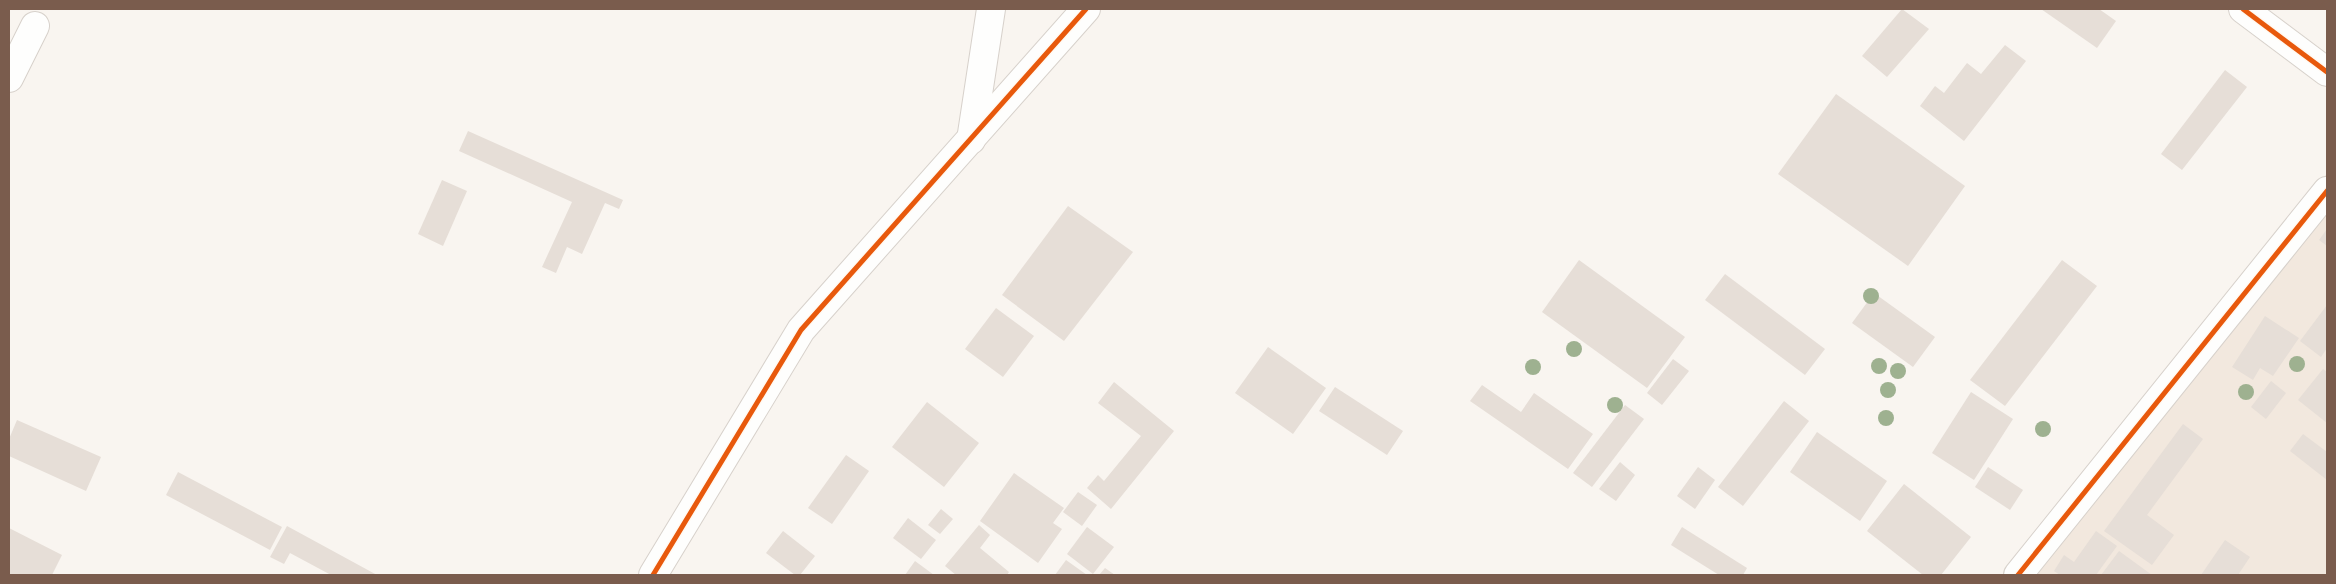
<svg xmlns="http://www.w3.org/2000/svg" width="2336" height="584" font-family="Rubik,sans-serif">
<rect width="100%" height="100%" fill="#f9f5f0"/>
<path fill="#f2e8de" d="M2327,173v402h-325l118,-116z"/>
<g fill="#e6ded7">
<path d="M1902,9l27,20 -42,48 -25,-21z"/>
<path d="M2041,9h58l17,12 -19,27z"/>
<path d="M2005,45l21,16 -62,80 -44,-35 15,-20 9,7 23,-30 14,11z"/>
<path d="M2225,70l22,17 -65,83 -21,-16z"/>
<path d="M1836,94l129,92 -57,80 -130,-92z"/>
<path d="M468,131l155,69 -4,9 -14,-6 -23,51 -15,-7 -11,26 -14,-6 30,-65 -113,-51z"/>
<path d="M442,180l25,11 -24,55 -25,-12z"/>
<path d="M1068,206l65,46 -69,89 -62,-46z"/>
<path d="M2327,229v17l-8,-6z"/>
<path d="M1579,260l106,77 -38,51 -105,-76z"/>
<path d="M2062,260l35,26 -92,120 -35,-26z"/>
<path d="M1725,274l100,75 -20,26 -100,-75z"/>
<path d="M1874,293l61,44 -22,30 -61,-44z"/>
<path d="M2327,305v43l-6,9 -21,-16z"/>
<path d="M996,308l38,28 -31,41 -38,-28z"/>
<path d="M2265,316l34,22 -26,38 -13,-8 -7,12 -21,-13z"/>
<path d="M1268,347l58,41 -33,46 -58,-41z"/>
<path d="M1673,359l16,12 -27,34 -15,-12z"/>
<path d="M2323,369l4,3v51l-29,-23z"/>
<path d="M2271,381l15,12 -20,26 -15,-12z"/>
<path d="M1114,382l60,49 -63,78 -24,-21 11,-13 6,6 37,-45 -43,-33z"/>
<path d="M1482,385l39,27 13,-19 59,41 -25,35 -98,-68z"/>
<path d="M1335,387l68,44 -16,24 -68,-44z"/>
<path d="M1971,392l42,27 -39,61 -42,-27z"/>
<path d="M1784,401l25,20 -66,85 -25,-19z"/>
<path d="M927,402l52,41 -35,44 -52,-40z"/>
<path d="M1625,405l19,14 -52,68 -19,-14z"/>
<path d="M17,420l84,37 -15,34 -77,-35v-17z"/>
<path d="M2183,424l20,15 -56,76 27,20 -22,30 -48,-34z"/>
<path d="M1817,432l70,49 -27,40 -70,-49z"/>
<path d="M2303,434l24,18v28l-37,-29z"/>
<path d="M846,455l23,16 -37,53 -24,-16z"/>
<path d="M1620,462l15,13 -19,26 -17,-12z"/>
<path d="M1698,467l17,13 -20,29 -18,-13z"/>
<path d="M1988,467l35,23 -13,20 -35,-23z"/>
<path d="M178,472l104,55 -12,23 -104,-55z"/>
<path d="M1014,473l50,35 -11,15 9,6 -24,34 -58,-42z"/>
<path d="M1904,484l67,53 -30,38h-18l-56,-44z"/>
<path d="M1078,492l19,13 -15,21 -19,-14z"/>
<path d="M941,509l12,10 -13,15 -12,-9z"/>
<path d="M908,518l28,22 -15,19 -28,-21z"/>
<path d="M979,525l11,10 -10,13 29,24 -2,3h-51l-11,-9z"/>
<path d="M287,526l90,49h-46l-41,-22 -6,11 -14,-7z"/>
<path d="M1087,527l27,20 -21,27 -26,-20z"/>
<path d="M1682,527l65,41 -4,7h-24l-48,-30z"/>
<path d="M9,528l53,27 -10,20h-43z"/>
<path d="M783,531l32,25 -15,19h-5l-29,-22z"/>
<path d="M2096,531l21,15 -21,29h-36l-6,-4 10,-16 10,7z"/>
<path d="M2225,540l25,17 -12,18h-37z"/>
<path d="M2119,551l33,24h-51z"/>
<path d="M1066,560l21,15h-32z"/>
<path d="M915,561l19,14h-29z"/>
<path d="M1105,568l10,7h-16z"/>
</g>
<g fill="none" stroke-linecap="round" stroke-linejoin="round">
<defs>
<g id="minor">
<path d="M2243,9l84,63"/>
<path d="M9,78l26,-52"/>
<path d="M971,140l20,-131"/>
<path d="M653,575l148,-245 285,-321"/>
<path d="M2018,575l309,-384"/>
</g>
</defs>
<use href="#minor" stroke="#d7d1cb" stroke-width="30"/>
<use href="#minor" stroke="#fefefd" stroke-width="28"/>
<defs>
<g id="cycleway">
<path d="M2243,9l84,63"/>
<path d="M653,575l148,-245 285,-321"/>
<path d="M2018,575l309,-384"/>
</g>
</defs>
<use href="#cycleway" stroke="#fffaf3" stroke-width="8"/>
<use href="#cycleway" stroke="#e8590c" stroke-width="5"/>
</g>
<g fill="#9eb190">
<circle cx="1871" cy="296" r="8"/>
<circle cx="1574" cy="349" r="8"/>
<circle cx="2297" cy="364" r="8"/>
<circle cx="1879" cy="366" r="8"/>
<circle cx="1533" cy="367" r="8"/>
<circle cx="1898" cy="371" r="8"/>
<circle cx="1888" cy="390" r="8"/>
<circle cx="2246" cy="392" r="8"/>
<circle cx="1615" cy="405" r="8"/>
<circle cx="1886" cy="418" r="8"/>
<circle cx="2043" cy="429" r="8"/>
</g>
<rect width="2336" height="584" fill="none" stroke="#7a5c4d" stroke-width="20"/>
</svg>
